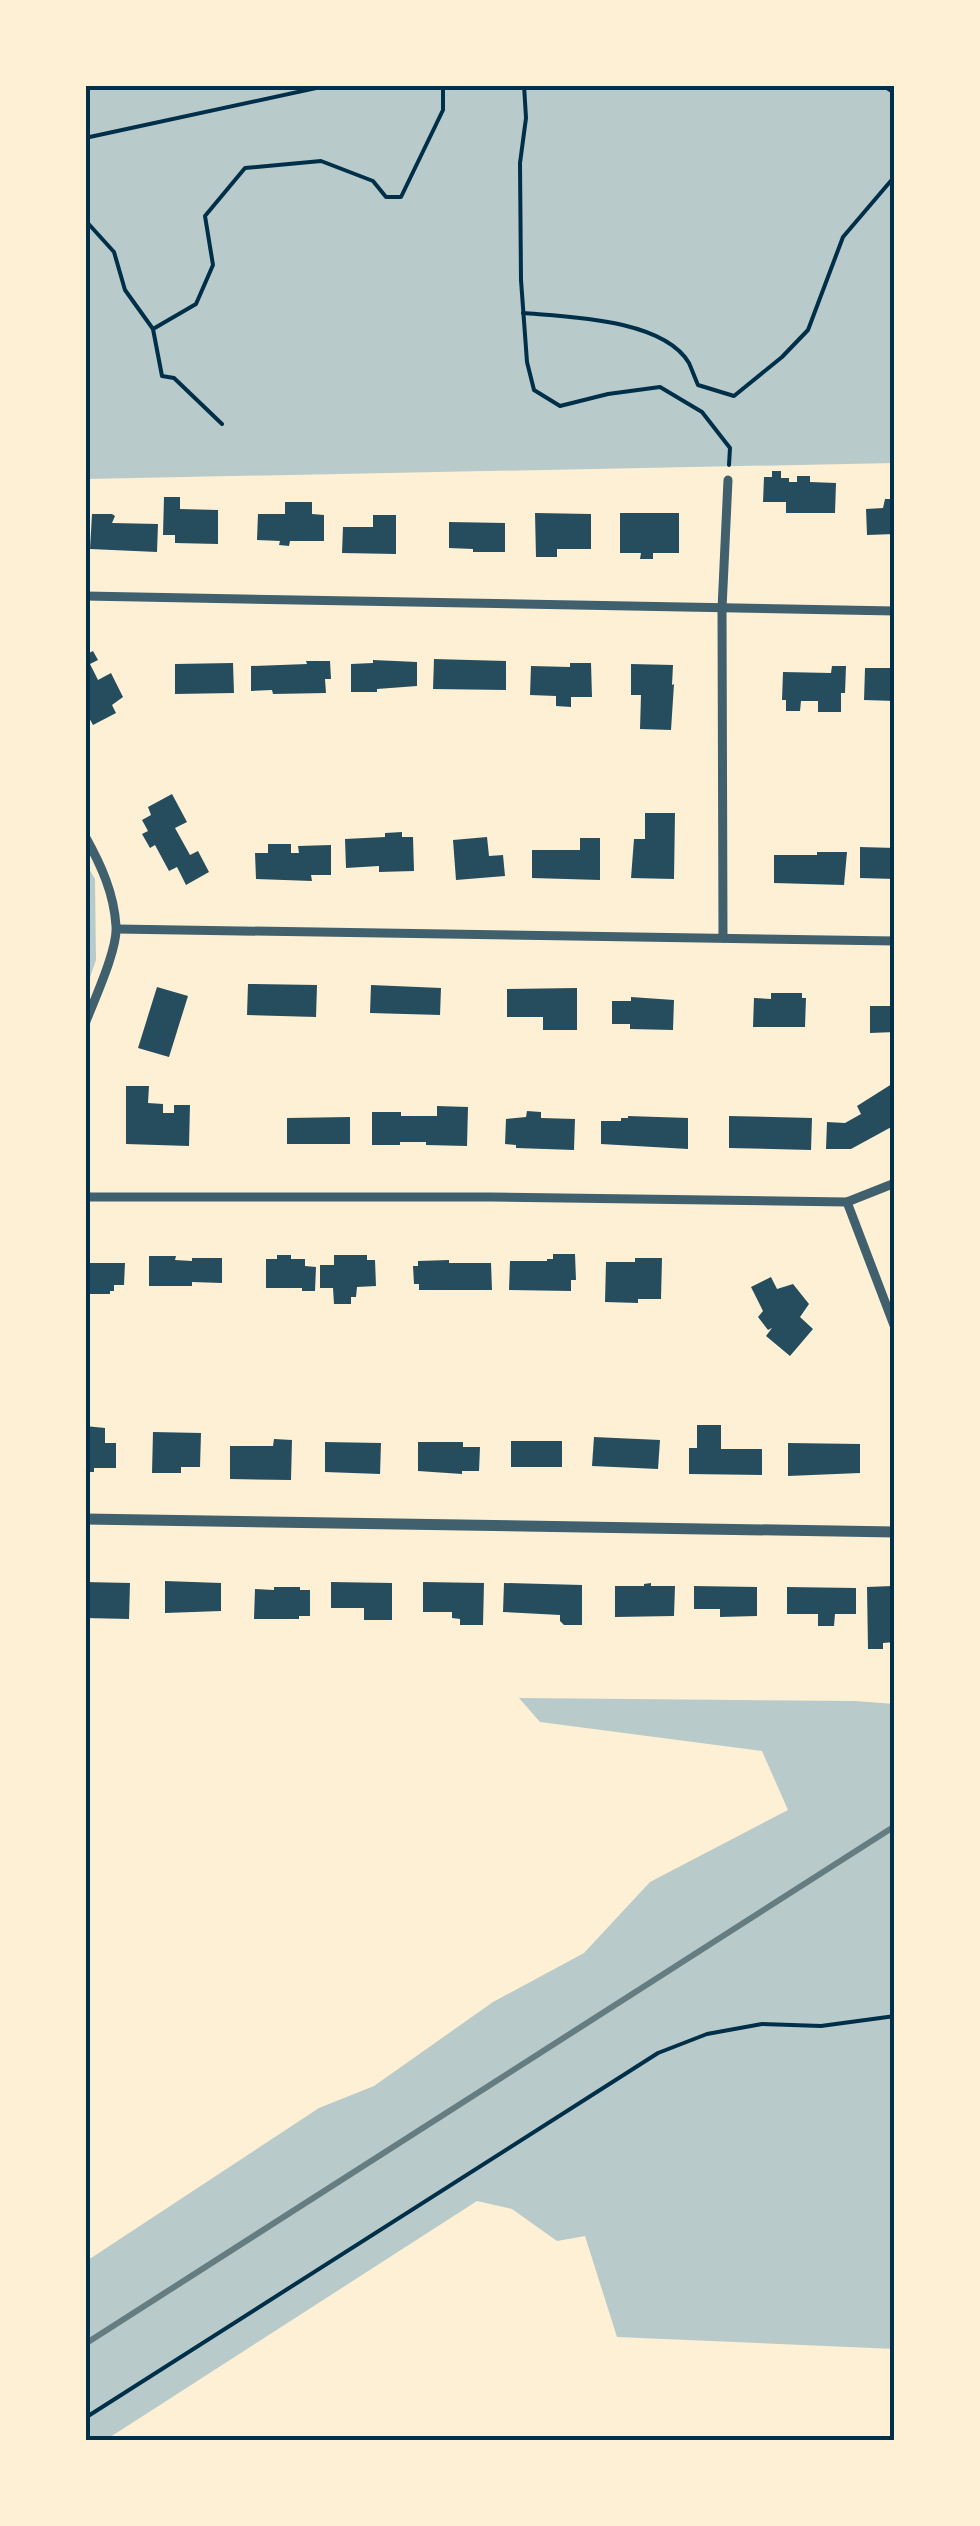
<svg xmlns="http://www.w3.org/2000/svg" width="980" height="2526" font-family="Manrope,sans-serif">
<rect width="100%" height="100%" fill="#fdf0d5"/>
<g fill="#b9caca">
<path d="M85,85h810v378l-810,16z"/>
<path d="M85,862l10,17 1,81 -11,32z"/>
<path d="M519,1698l336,3 40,3v645l-278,-12 -32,-101 -28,5 -45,-32 -35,-8 -373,240h-19v-179l234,-154 55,-22 119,-84 91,-49 66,-71 138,-72 -26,-59 -222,-29z"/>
</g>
<g fill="#264d5e">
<path d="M772,471h9v7h8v4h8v-6h13v6l26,1 -1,30h-49v-11h-23l1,-25h8z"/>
<path d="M164,497h16v12l38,1v34l-43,-1v-8h-12z"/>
<path d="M885,499h10v35l-28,1 -1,-26 17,-1z"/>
<path d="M285,502h27v12l12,1v26h-34l-1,5 -10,-1 1,-4 -23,-1 1,-26h27z"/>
<path d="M535,513l56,1v35h-34v8h-21z"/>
<path d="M620,513h59v40h-26v6h-13l1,-6h-21z"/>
<path d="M92,514h20l3,2 -3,7 46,1 -1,28 -67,-3z"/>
<path d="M373,515h23v39l-54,-1 1,-26h30z"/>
<path d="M449,522l56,1v29h-32v-3l-24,-1z"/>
<path d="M93,651l5,9 -8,4 8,16 13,-7 12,24 -11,8 4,8 -23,12 -6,-11 -2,1v-60z"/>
<path d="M434,659l72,2v29l-73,-1z"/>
<path d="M373,660l44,2v24l-40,3v3h-26v-28l22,-1z"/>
<path d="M306,661h24l1,18h-6l1,14 -53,1 -1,-4 -21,1v-25l56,-2z"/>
<path d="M233,663l1,30 -59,1v-30z"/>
<path d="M570,663h21l1,34h-21v10l-15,-1v-10l-26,-1 1,-29 39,1z"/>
<path d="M631,664l42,1 -1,20 2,-1 -3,46 -31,-1 1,-34h-10z"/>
<path d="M832,666h14l-1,27h-4v19h-23v-11h-17l-1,10h-14v-11h-4l1,-28 48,1z"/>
<path d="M865,668h30v33l-31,-1z"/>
<path d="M172,794l15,28 -12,6 15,27 8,-4 11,21 -23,13 -9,-18 -8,4 -14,-26 -5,3 -8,-14 6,-3 -6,-11 9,-5 -3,-8z"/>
<path d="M645,813h30l-1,66 -43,-1 3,-39h11z"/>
<path d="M402,832v5h11l1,34 -35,1v-6l-33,2 -1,-29 40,-2v-4z"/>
<path d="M487,837l2,19 14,-1 2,21 -49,4 -3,-40z"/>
<path d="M580,838h20v42l-68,-2v-28h48z"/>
<path d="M268,844h23v9h8l-1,-7 33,-1v30h-20l1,6 -56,-2 -1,-26h13z"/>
<path d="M860,847l35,1v31l-35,-1z"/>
<path d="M817,852h30l-3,33 -70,-2v-28h43z"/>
<path d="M248,984l69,1 -1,32 -69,-2z"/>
<path d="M371,985l70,3 -1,27 -70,-2z"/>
<path d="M157,987l31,9 -19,61 -31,-9z"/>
<path d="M577,988v42h-34v-13h-36v-28z"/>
<path d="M771,993h31v5h4l-1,29h-52l1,-29 17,1z"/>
<path d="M631,997l43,3 -1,30 -43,-1v-5h-18v-23h19z"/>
<path d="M891,998h4v34l-25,1v-27h21z"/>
<path d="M895,1082v43l-44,24h-25l1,-27 18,1 16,-9 -4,-8z"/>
<path d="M126,1086h23l-1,17 15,1v9h11v-8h16l-1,41 -63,-2z"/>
<path d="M437,1106l31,1 -1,39 -41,-1v-3h-26v3h-28v-33h29v4h36z"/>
<path d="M527,1111l14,1v6l34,1 -1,31 -58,-2v-3l-11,-1 1,-25 20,-2z"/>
<path d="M628,1116l60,2v31l-87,-5v-23h20v-3h7z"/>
<path d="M729,1116l83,2 -1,32 -82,-2z"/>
<path d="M350,1117v27h-63v-26z"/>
<path d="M553,1254h22l1,26h-5v11l-62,-1 1,-29h37v-2h6z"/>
<path d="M277,1255h14v4h14v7l11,1 -1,24h-13v-3h-36v-29h11z"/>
<path d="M334,1255h33v5h8l1,26 -19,1 -1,10h-5v7h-17l-1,-16h-13v-23h14z"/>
<path d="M149,1256h27l-1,4 17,1v-3h30v25l-30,-1v4h-43z"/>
<path d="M635,1258h27l-1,41h-23v4l-33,-1 1,-40h29z"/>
<path d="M449,1260v3h42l1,27h-73v-6h-5l-1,-18h5v-5z"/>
<path d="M85,1263h40l-1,22h-10v6h-4v3h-25z"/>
<path d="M771,1277l6,12 16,-5 16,20 -9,13 13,12 -23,27 -24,-20 6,-8 -4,2 -10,-13 5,-6 -12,-24z"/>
<path d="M697,1425h24v24h41v26l-73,-1v-26h8z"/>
<path d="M85,1426l20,2v15h11v25h-22v4h-9z"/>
<path d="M153,1432l48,1 -1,34h-19v6h-29z"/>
<path d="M594,1437l66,3 -2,29 -66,-3z"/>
<path d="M274,1439l18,1 -1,40 -61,-1v-33h43z"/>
<rect x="511" y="1441" width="51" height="26"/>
<path d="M325,1442l56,1 -1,31 -55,-2z"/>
<path d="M418,1442h45v5h17l-1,24h-17v3l-44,-3z"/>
<path d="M788,1443l72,1v29l-72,3z"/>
<path d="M165,1581l56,2v28l-56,2z"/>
<path d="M85,1582l45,1 -1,36 -44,-1z"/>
<path d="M331,1582l61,1v37h-28v-12h-33z"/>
<path d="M423,1582l61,1 -1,42h-23v-6l-8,-1v-6h-29z"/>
<path d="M504,1583l78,2v40h-18l-4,-4v-6l-57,-3z"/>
<path d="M651,1583v3h24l-1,30 -59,1v-31h29v-2z"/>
<path d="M694,1586l63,1v29l-37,1v-8h-26z"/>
<path d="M892,1586l1,16h2v40l-12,1v6h-15l-1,-62z"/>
<path d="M274,1587h26v3h10v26h-11v3h-45l1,-30 19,1z"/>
<path d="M787,1587l69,1v26h-21l-1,12h-16v-12h-31z"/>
</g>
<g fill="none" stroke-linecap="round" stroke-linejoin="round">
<g stroke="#003049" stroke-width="4">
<path d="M524,85l2,33 -6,45 1,117 6,82 7,28 26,16 48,-12 52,-7 42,25 28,36 -1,17"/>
<path d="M882,85l13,8"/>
<path d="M85,138l245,-53"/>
<path d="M85,220l29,32 11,38 28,39 9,47 12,2 48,46"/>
<path d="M523,313c46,4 140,6 166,50 3,7 6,15 9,22l36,11 48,-39 26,-27 35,-93 52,-61"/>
<path d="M153,329l43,-25 17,-39 -8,-49 40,-48 76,-7 52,20 13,16h15l42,-87v-25"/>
<path d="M85,2418l573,-365 49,-19 55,-10 59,2 74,-10"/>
</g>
<g stroke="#3f606c" stroke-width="9">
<path d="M85,596l810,15"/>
<path d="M85,836c16,29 29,57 31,90 2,23 -22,74 -31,98"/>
<path d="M117,929l778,12"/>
<path d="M723,938l-1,-329 6,-129"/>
<path d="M85,1197h406l356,5 48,-19"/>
<path d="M847,1202l48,126"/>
</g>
<path stroke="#3f606c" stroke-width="11" d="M85,1519l810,13"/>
<path stroke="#657d81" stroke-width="6" d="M85,2344l810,-518"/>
</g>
<rect width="980" height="2526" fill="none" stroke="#fdf0d5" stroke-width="175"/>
<rect x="88" y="88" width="804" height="2350" fill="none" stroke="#003049" stroke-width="4"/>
</svg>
